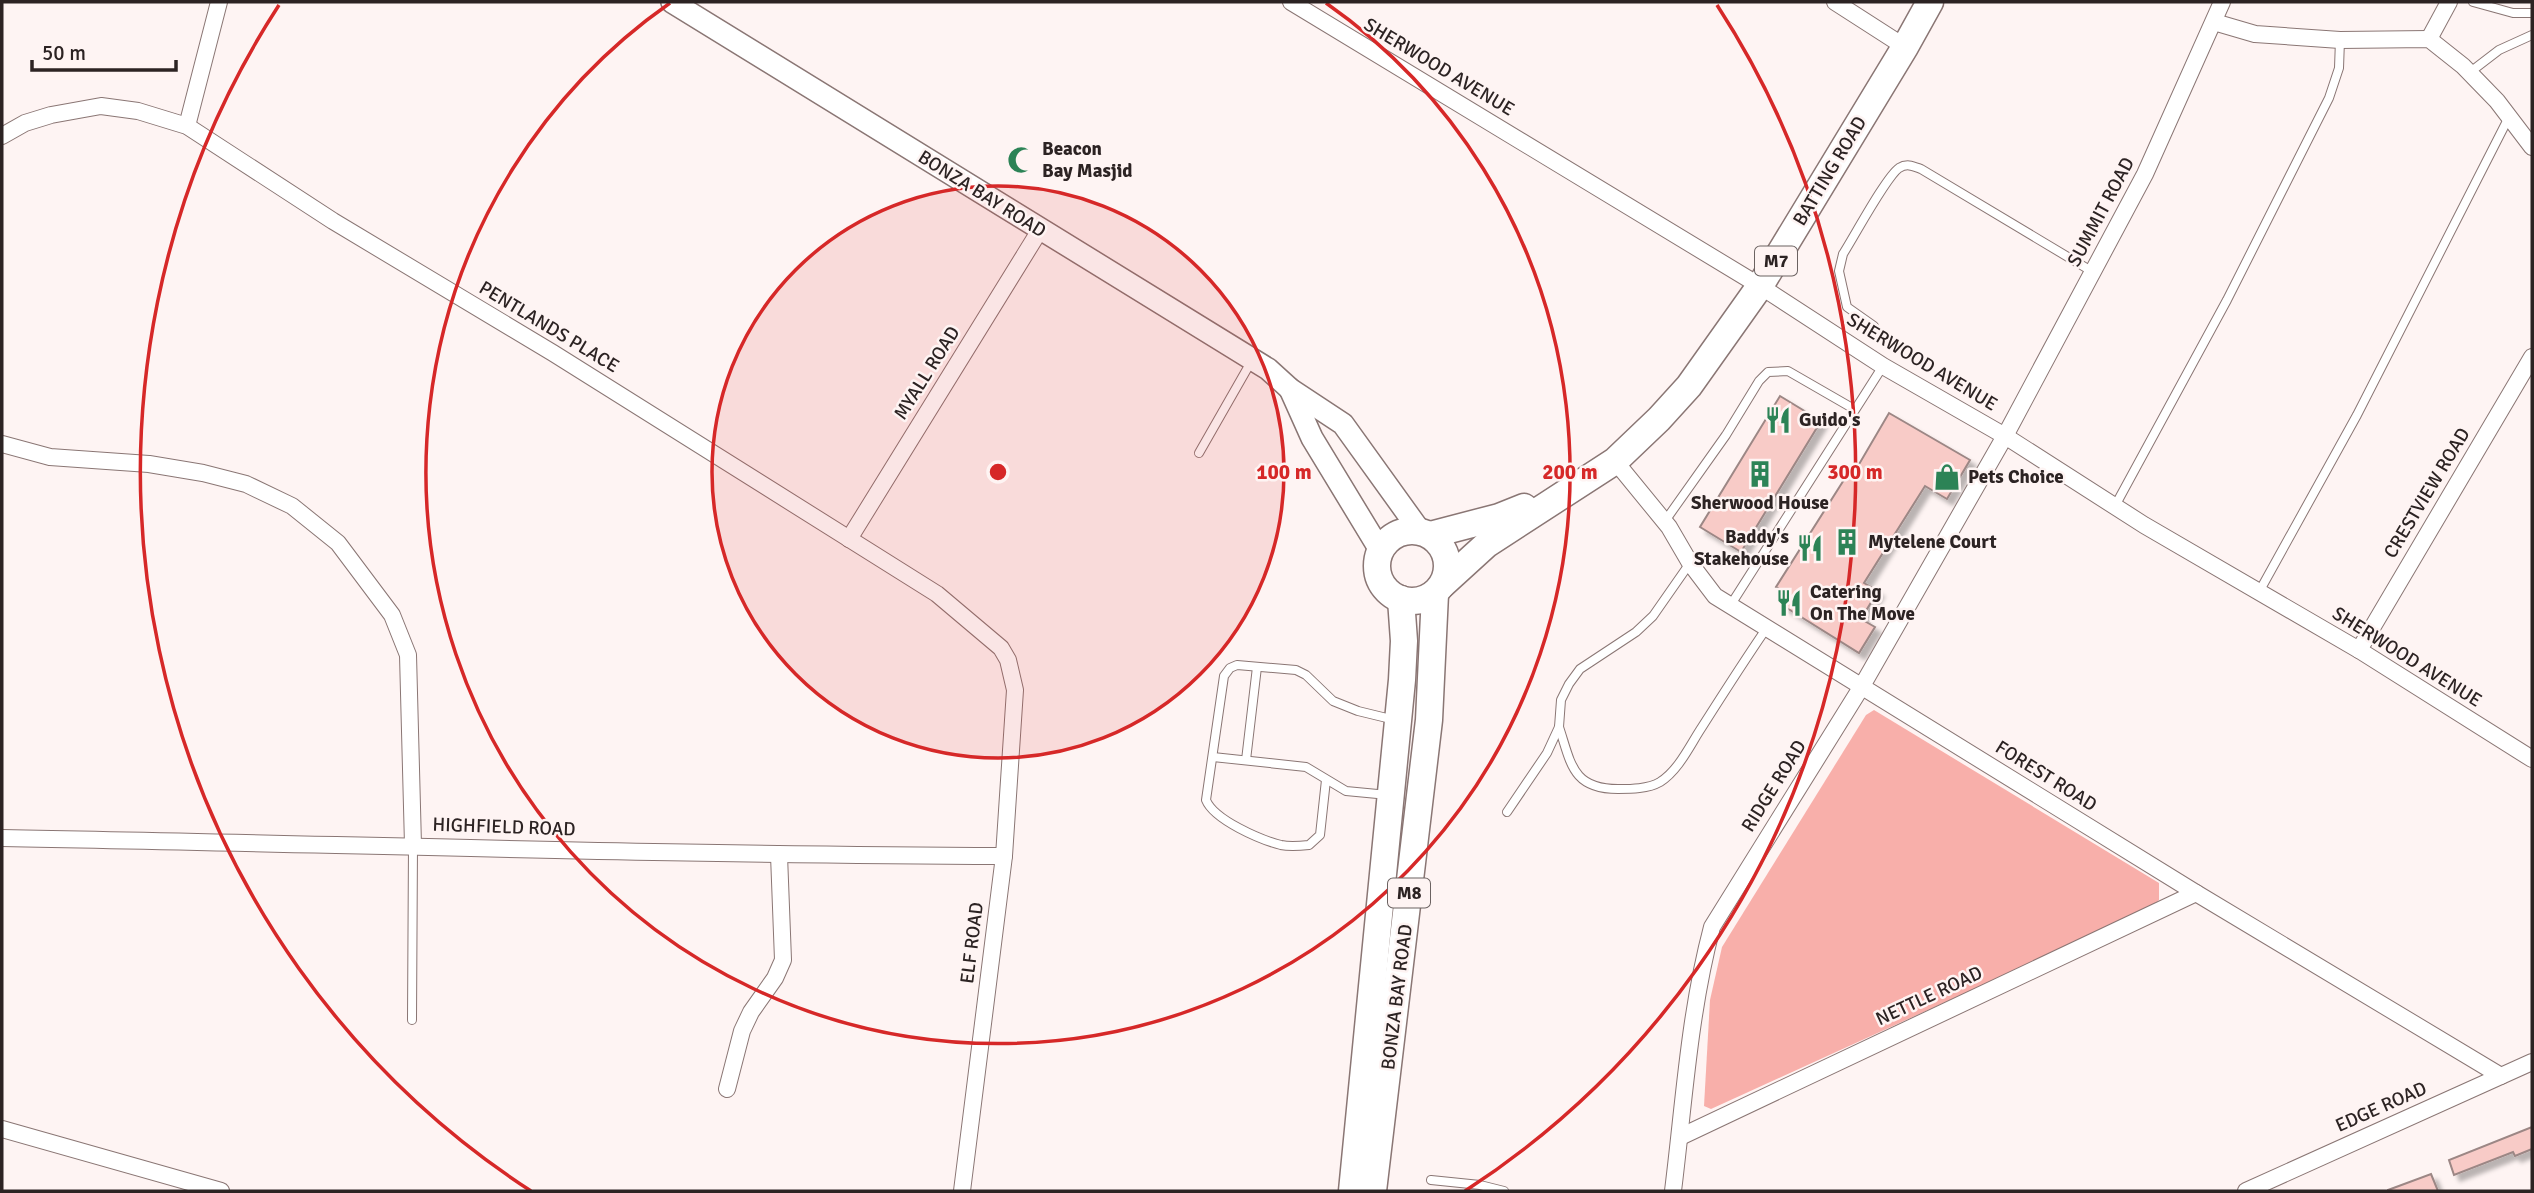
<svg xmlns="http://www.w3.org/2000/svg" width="2534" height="1193" font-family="Signika,sans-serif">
<defs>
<filter id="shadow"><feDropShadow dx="6" dy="6" stdDeviation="2" flood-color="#0004"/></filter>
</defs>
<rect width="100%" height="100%" fill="#fef4f3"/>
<path fill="#f8afaa" d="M1874,710l285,173v17l-14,11 -434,198 -7,-3 6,-106 12,-53 144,-232z"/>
<g fill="#f8cbc7" stroke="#9c8785" stroke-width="2" filter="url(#shadow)">
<path d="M1780,396l41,25 -80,131 -41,-25z"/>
<path d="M1889,413l81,47 -23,39 -22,-13 -61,97 14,8 -17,28 14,8 -16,26 -77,-48 6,-11 -12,-7 78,-123 4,2z"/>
<path d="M2532,1127v22l-17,7 -2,-4 -59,23 -5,-15z"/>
<path d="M2431,1174l7,17h-50v-1z"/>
</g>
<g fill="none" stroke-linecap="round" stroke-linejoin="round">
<defs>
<g id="service">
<path d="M2473,2l40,11h19"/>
<path d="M2469,73l30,-23 33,-15"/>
<path d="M1874,326l-27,-19 -8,-36 4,-17c11,-17 43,-77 56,-86 8,-5 14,-2 22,1l172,103"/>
<path d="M1199,453l52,-91"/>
<path d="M2115,506l112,-206 102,-202 10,-30 1,-28"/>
<path d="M1665,521l61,-86 33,-54 9,-9 20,-1 66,38"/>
<path d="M2259,592l98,-177 152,-298"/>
<path d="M1730,606l153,-240"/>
<path d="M1559,727c12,36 13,62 59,62 13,0 30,0 42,-7 19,-12 30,-37 42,-55 21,-33 42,-66 64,-98"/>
<path d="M1213,757l93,10 40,24 42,4"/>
<path d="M1246,760l11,-93"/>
<path d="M1326,780l-6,55 -11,10c-9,1 -19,2 -28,0 -20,-5 -67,-25 -75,-45l18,-124 6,-8 7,-3 59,5 10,5 27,26 25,10 37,9"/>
<path d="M1507,812l40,-59 12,-26 2,-27 8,-16 11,-15 56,-37 17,-16 37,-53"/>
<path d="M412,1020l1,-175"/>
<path d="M1431,1180l49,5 24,6"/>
</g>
<g id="minor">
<path d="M1291,2l469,284 123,80 122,70 139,89 215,125 173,109"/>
<path d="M1835,2l70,45"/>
<path d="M2214,22l41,12 85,6 89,-1 34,27 34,35 35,46"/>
<path d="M2429,39l20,-37"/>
<path d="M187,126l32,-124"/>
<path d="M2,136l23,-13 26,-8 50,-9 37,5 49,15 146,95 220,132 384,241 64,54 7,12 7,30 -11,166 -42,335"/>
<path d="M2,444l48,13 99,7 54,9 43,11 46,22 46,37 54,72 16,40 5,190"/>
<path d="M1615,461l54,66 21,36 25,33 481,297 305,183"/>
<path d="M849,539l191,-309"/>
<path d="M2359,650l173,-293"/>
<path d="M2,838c334,6 668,17 1002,18"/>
<path d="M727,1089l15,-58 9,-19 24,-34 8,-18 -4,-105"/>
<path d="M2,1129l219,62"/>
<path d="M1680,1137l516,-244"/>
<path d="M1673,1191c11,-88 16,-177 39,-264l150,-241 143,-250 140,-262 77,-172"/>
<path d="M2246,1191l286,-129"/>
</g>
<g id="tertiary">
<path d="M672,2l596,367 22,20 53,35 77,107"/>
<path d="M1290,389l22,49 68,112"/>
</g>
<g id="primary">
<circle cx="1412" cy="566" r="35"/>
<path d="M1430,535l69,-18 25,-10"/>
<path d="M1442,585l45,-41 128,-83 44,-42 30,-33 71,-100 145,-239 25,-45"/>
<path d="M1352,1191l50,-511 2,-39 -3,-42"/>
<path d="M1373,1191l56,-471 6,-126"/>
</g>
</defs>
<use href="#service" stroke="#8a7674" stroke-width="10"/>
<use href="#minor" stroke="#8a7674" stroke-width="18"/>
<use href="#tertiary" stroke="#8a7674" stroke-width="24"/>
<use href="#primary" stroke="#8a7674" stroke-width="29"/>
<use href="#service" stroke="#fff" stroke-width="8"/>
<use href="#minor" stroke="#fff" stroke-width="16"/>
<use href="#tertiary" stroke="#fff" stroke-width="21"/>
<use href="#primary" stroke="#fff" stroke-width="26"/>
</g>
<circle cx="998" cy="472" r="286" fill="#d62828" fill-opacity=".12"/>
<g fill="none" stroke="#d62828" stroke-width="3.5">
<circle cx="998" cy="472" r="286"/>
<path d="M1326 3A572 572 0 1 1 670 3"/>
<path d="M531 1191A857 857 0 0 1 279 5M1717 5A857 857 0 0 1 1465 1191"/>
</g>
<defs>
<symbol id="mosque-bare" viewBox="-9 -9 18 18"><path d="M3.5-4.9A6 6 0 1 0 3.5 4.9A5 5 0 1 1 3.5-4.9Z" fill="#2c8356" stroke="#fef4f3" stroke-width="2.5" paint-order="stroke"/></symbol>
<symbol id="restaurant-bare" viewBox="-9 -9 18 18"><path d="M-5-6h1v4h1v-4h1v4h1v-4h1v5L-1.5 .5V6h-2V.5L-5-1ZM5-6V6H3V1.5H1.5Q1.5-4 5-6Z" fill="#2c8356" stroke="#fef4f3" stroke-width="2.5" paint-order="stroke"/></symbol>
<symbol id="building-bare" viewBox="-9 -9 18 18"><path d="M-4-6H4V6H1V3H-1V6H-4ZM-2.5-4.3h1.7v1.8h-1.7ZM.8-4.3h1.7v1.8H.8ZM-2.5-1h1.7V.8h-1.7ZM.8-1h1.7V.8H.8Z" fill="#2c8356" stroke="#fef4f3" stroke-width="2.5" paint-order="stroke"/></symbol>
<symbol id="shop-bare" viewBox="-9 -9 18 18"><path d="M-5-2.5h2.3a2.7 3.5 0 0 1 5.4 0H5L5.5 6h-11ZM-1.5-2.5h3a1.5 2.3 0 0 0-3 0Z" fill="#2c8356" stroke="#fef4f3" stroke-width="2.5" paint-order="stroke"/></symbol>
</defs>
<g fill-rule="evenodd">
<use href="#mosque-bare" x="1002" y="141" width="38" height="38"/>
<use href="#restaurant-bare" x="1759" y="401" width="38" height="38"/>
<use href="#building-bare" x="1741" y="455" width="38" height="38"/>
<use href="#shop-bare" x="1928" y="458" width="38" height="38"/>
<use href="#building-bare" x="1828" y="523" width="38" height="38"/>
<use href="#restaurant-bare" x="1791" y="529" width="38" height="38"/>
<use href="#restaurant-bare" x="1770" y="584" width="38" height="38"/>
</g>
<g text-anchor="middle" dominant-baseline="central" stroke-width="5" stroke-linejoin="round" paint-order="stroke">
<g fill="#fef4f3" stroke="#6b6261" stroke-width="2">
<rect x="1755" y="246.5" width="42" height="29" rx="5"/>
<rect x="1388" y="878.5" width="42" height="29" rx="5"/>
</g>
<g font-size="18" font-weight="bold" fill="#2c2323">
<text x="1776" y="261">M7</text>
<text x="1409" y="893">M8</text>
</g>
<g font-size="19" fill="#2c2323" stroke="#fef4f3">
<text transform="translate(1439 67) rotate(31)">SHERWOOD AVENUE</text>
<text transform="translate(1830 171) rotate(-59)">BATTING ROAD</text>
<text transform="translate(982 194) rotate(32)">BONZA BAY ROAD</text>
<text transform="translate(2101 212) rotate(-62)">SUMMIT ROAD</text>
<text transform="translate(549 327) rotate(31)">PENTLANDS PLACE</text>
<text transform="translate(1922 362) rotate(31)">SHERWOOD AVENUE</text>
<text transform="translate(927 373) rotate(-58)">MYALL ROAD</text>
<text transform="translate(2427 493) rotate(-59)">CRESTVIEW ROAD</text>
<text transform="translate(2407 657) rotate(32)">SHERWOOD AVENUE</text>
<text transform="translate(2046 776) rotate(32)">FOREST ROAD</text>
<text transform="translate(1774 786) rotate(-58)">RIDGE ROAD</text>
<text transform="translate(504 827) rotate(2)">HIGHFIELD ROAD</text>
<text transform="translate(972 943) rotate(-83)">ELF ROAD</text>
<text transform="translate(1929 996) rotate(-25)">NETTLE ROAD</text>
<text transform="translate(1397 997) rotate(-83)">BONZA BAY ROAD</text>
<text transform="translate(2381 1107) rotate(-24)">EDGE ROAD</text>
</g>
<g font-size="19" font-weight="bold" fill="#2c2323" stroke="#fef4f3" text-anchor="start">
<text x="1042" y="149">Beacon<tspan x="1042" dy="22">Bay Masjid</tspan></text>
<text x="1799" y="420">Guido's</text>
<text x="1968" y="477">Pets Choice</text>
<text x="1760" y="503" text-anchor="middle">Sherwood House</text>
<text x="1789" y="537" text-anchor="end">Baddy's<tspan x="1789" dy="22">Stakehouse</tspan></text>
<text x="1868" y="542">Mytelene Court</text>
<text x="1810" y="592">Catering<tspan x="1810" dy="22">On The Move</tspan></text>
</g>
</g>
<circle cx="998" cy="472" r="10" fill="#d62828" stroke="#fef4f3" stroke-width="3.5"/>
<g font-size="21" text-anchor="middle" font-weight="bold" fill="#d62828" stroke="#fef4f3" stroke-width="5" stroke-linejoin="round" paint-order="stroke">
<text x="1284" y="479">100 m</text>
<text x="1570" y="479">200 m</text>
<text x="1855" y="479">300 m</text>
</g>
<rect width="2534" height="1193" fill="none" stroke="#2c2323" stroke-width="7"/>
<path d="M32 60v10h144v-10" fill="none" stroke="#2c2323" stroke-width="3.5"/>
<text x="42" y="60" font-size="21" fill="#2c2323" stroke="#fef4f3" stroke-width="5" paint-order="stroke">50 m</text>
</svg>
